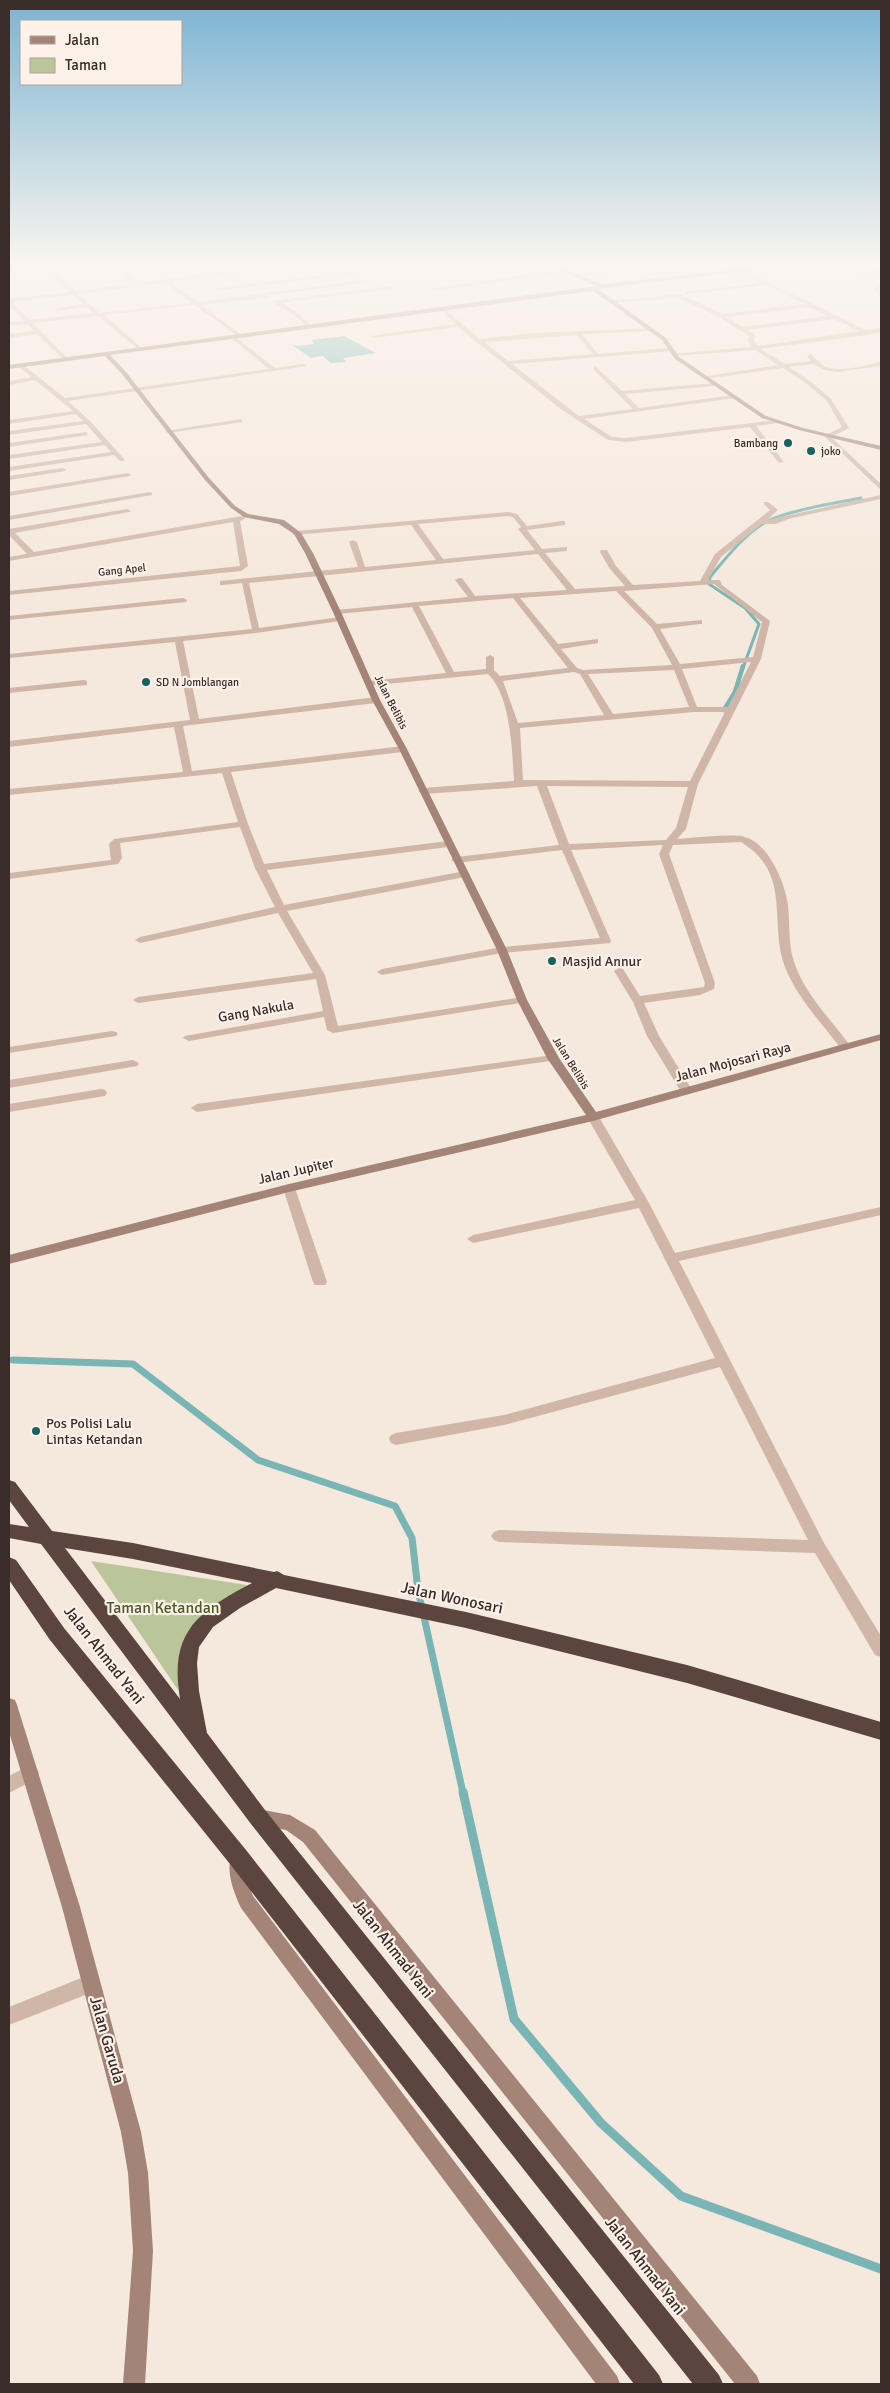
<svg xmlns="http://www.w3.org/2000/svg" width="890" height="2393" font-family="Signika,sans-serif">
<rect width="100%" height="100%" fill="#f5e8dc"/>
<path fill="#bac69a" d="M91,1561l156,24 -38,27 -28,50 -3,28z"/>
<path fill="#78b5b4" d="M344,336l32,17 -33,5 3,4 -15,1 -8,-7 -12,2 -20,-14 7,2 16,-2 -2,-4z"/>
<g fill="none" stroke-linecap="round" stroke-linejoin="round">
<path stroke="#78b5b4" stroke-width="3" d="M743,668l16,-44 -14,-16 -36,-24 1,-7c16,-19 33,-41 54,-54 19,-12 73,-20 97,-25"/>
<path stroke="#78b5b4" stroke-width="4.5" d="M724,710l11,-18 8,-26"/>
<path stroke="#78b5b4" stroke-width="7" d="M13,1360l120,4 125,96 137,46 17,32 6,52 45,203"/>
<path stroke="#78b5b4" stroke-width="9" d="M463,1792l51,227 87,104 80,73 200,73"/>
<g fill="#cfb6a7" fill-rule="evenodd">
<path d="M118,266h4l13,17 110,-14 3,2 -77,11 27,20 167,-22 3,2 -98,13 -2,3 -67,7 41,30 -2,3 -45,-33 -91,10 38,33 -2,3 -42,-35 -65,7 34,35 -2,3 -28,-27 -28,4v-4l25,-3 -7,-7 -18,2v-4l15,-1 -15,-16v-6l60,-7 -9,-8 -9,-13h4l20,20 55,-7 -7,-7zM165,283l27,20 -92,10 -22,-19zM72,295l12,9 -26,4 -2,3 31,-4 7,6 -64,7 -18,-18z"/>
<path d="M396,266h11l-10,3 -3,-2z"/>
<path d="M639,266h13l-79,11 -3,-2z"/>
<path d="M739,268l127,62 15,-2v4l-14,3 -106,14 24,15 26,-3 -4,-5 3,-2c6,3 9,10 16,13 13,5 43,-1 55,-6l-1,5 -43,6 -13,-2 -10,-6 -25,3 22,15 20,17 18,29 -18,9 50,47v6l-57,-54 18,-9 -15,-26 -20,-17 -24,-16 -79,11 -3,-2 77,-12 -23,-15 -81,6 -3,-2 81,-7 -4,-6 1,-5 -30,-19 -40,-19 -67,5 -3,-2 71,-7 42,20 82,-10 -38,-19 -79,9 -3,-2 77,-9 -24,-12zM809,307l19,9 -85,11 -17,-10zM834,319l25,12 -101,15 -4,-5 1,-6 -8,-5z"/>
<path d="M881,268v4l-21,3 -3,-2z"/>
<path d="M566,269l2,3 -134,19 -3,-2z"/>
<path d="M354,271l2,3 -140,17 -3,-2z"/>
<path d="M881,285l-2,5 2,7 -8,-8z"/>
<path d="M391,286l2,3 -112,14 17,10 14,13 -2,3 -16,-14 -23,-14z"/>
<path d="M444,308l36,31 55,-6 118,-5 -2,3 -69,3 16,20 73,-6 2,3 -161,13 67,52 54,-7 -40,-40 2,-3 27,25 94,-8 -2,3 -89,8 14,14 94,-13 2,3 -151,21 28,18 14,1 150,-18 2,3 -22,3 28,36 -5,1 -29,-36 -124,15 -18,-2 -46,-30 -104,-83 -84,11 -3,-2 84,-12 -14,-14zM576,335l17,19 -85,7 -24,-19z"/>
<path d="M233,335l42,33 29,-4 3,2 -239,35 22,20 34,38v2h-4l-6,-6 -105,16v-4l102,-15 -6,-7 -96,14v-4l93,-13 -16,-18 -77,11v-4l74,-10 -7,-7 -67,10v-4l64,-9 -38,-31 -26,5v-4l22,-4 -13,-11v-2h4l43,34 204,-29 -38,-31z"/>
<path d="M241,419l2,3 -75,11 -3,-2z"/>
<path d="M86,432l2,3 -79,12v-4z"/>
<path d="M63,468l3,2 -1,1 -56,9v-4z"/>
<path d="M128,473l3,2 -1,1 -121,20v-4z"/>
<path d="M150,492l2,1v2l-143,25v-4z"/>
<path d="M881,495v4l-89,19 -17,6h-13l-41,33 -13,23h12l2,5 48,36 -9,38 -63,125 -12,45 -9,10c13,-1 58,-6 68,-2 24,7 40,46 43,68 2,19 0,38 6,57 11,33 37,57 57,85l-2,2h-8c-19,-26 -44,-51 -56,-82 -17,-45 8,-93 -44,-125l-68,3 -4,9 46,129 -1,6 -14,6 -56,8 15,33 33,54 -2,3h-8l-2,-3 -33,-54 -14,-34 -19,-31 5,-3 4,1 17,27 64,-9 1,-4 -46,-129 4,-9 -92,5 40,91 -1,2 -108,10 -120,22 -5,-3 5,-3 120,-22 98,-9 -38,-88 -106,13 -5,-3 5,-3 103,-12 -22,-59 -114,8 -5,-3 5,-3 91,-7c-2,-31 -3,-85 -26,-107l-122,12v-4l3,-1 77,-8 -34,-66 -75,7 -4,-2 4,-2 131,-13 -13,-17 4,-2h3l13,18 92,-6 -29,-36 -289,29 10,45 81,-11 4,2 -4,2 -84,12 -73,8 16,78 177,-22 4,3 -4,3 -193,23 9,45 211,-25 4,3 -4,3 -172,20 17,52 16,40 184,-23 5,3 -5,3 -181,23 17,35 181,-34 5,3 -5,3 -178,34 38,64 13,51 184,-29 4,1 1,2 -1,2 -193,31 -6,-3 -3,-13 -135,24 -6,-3 2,-2 138,-25 -7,-32 -178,24 -5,-3 5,-3 175,-24 -35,-60 -138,30 -5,-3 5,-3 135,-30 -20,-39 -15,-41 -120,16 2,15 -4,6 -109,15v-6l102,-13 -2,-16 5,-5 124,-17 -16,-49 -213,22v-6l174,-17 -9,-45 -165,20v-6l181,-21 -15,-78 -166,16v-4l243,-25 -10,-46 -19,2h-3v-4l138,-14 -9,-25 4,-2 4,2 8,25 71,-7 -25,-35 -117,10 -1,-2 4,-2 211,-19 9,2 10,12 35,-5h3v4l-38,5 15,19 25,-2v4l-22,2 30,36 50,-3 -15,-17 -10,-17 1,-2h6l9,16 17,19 67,-4 15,-27 55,-44 -6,-6v-2h4l10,8 -11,10zM508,516l5,1 8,10 -3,2 17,21 -92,9 -25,-35zM714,584l48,38 -9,35 -73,7 -20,-35 39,-5h3v-4l-45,4 -33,-33zM616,591l36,37 20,37 -89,5 -6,-2 -16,-19 37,-6v-4l-40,5 -38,-46zM513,598l55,70 -68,8 -6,-6v-13l-4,-2 -4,2v12l-32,3 -35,-66zM751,662l-23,45h-31l-15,-38zM674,670l15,37 -76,7 -25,-40zM574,672l6,2 24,41 -86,8 -15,-42zM694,712h31l-35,69 -167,-1 -3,-52zM547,786l141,1 -12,41 -10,12 -97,4z"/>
<path d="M127,509l4,2 -2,1 -114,21 19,19 208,-36 4,2 -6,3 8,45 -7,5 -232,24v-4l231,-25 -7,-44 -224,39v-4l18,-3 -18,-19v-6z"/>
<path d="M183,598l4,2 -1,2 -177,18v-4z"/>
<path d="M84,680l3,1v4l-78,8v-5z"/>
<path d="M112,1031l4,1 2,2 -2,2 -107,17v-6z"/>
<path d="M553,1055l4,1 2,2 -2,2 -360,52 -6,-4 6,-4z"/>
<path d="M133,1060l4,2 2,2 -2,2 -128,22v-8z"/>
<path d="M101,1089l4,1 2,3 -2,3 -96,16v-8z"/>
<path d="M593,1113l6,4 50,86 26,50 206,-46v8l-202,46 145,282 57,93v21l-6,-2 -60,-102 -316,-11 -5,-2 -3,-4 3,-4 5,-2 309,10 -88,-173 -216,58 -108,20 -5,-2 -2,-4 2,-4 5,-2 108,-18 211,-57 -76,-150 -166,35 -6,-4 6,-4 162,-35 -48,-83z"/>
<path d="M289,1184l6,4 32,94 -2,3h-10l-2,-3 -30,-94z"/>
<path d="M30,1765l6,2 3,6 -3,6 -27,14v-17z"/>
<path d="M91,1974l7,2 2,7 -2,7 -89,35v-18z"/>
</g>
<g fill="#a38477" fill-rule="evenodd">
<path d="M553,266h6l42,18 169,-18 -2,2 -170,21 68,49 13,19 87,59 37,12 78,18v4l-82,-20 -37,-12 -87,-59 -13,-19 -69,-49 -483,64 16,17 83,106 26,28 13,8 36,6 17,13 12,20 28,59 39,88 27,49 100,201 20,50 32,58 37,54 285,-78v6l-288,81 -304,71 -280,72v-9l280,-71 297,-69 -39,-57 -30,-58 -20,-50 -98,-201 -27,-49 -39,-88 -28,-59 -11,-19 -15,-10 -35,-7 -13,-9 -26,-28 -83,-106 -17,-18 -96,13v-4l587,-79z"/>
<path d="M9,1698l6,2 2,5 63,202 61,225 7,41 5,78 -8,133h-22l10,-133 -5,-78 -7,-41 -59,-225 -53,-175z"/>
<path d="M258,1809l32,6 25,15 442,546 3,8h-25l-432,-542 -17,-12 -34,-7 -3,-6 3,-6z"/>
<path d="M238,1853l6,2c6,13 3,28 9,41l364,480 3,8h-24l-355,-476c-7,-15 -16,-37 -9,-53z"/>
</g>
<g fill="#5c453e" fill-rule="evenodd">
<path d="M9,1480l6,2 37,49 81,12 141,29 3,-1 7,4 182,37 221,53 194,57v18l-194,-57 -221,-55 -190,-40 -36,20 -27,19 -14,20 -2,16 2,28 8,42 58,77 454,565 4,9h-30l-442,-560 -210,-280 -32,-6v-14l20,3 -20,-27zM65,1548l68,11 119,24c-55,29 -83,49 -72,116z"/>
<path d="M9,1557l7,3 48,68 182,222 413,525 4,9h-29l-404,-520 -180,-224 -41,-60z"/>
</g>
</g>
<linearGradient id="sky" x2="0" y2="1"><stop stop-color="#7bb4d3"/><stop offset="0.44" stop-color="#faf5ef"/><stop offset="1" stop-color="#faf5ef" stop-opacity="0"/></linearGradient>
<rect width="890" height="601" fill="url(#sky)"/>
<g fill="#186160" stroke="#fcf2ea" stroke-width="2">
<circle cx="788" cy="443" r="5"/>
<circle cx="811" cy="451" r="5"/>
<circle cx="146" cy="682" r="5"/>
<circle cx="552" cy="961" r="5"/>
<circle cx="36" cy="1431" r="5"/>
</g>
<g text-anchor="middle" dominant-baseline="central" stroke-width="4.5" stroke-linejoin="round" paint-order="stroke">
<g font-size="11" fill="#3a2c28" stroke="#fcf2ea" text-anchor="start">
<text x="778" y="443" text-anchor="end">Bambang</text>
<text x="821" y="451">joko</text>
<text x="156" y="682">SD N Jomblangan</text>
</g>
<g font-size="11" fill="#3a2c28" stroke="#fcf2ea">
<text transform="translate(122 570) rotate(-6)">Gang Apel</text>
<text transform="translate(391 702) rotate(63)">Jalan Belibis</text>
<text transform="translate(571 1063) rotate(58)">Jalan Belibis</text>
</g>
<g font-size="14" fill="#3a2c28" stroke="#fcf2ea" text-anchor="start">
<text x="562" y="961">Masjid Annur</text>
<text x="46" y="1423">Pos Polisi Lalu<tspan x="46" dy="16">Lintas Ketandan</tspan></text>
</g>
<g font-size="14" fill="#3a2c28" stroke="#fcf2ea">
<text transform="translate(256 1011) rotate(-10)">Gang Nakula</text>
<text transform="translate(733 1062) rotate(-15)">Jalan Mojosari Raya</text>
<text transform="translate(296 1171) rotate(-13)">Jalan Jupiter</text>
</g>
<g font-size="16" fill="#3a2c28" stroke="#fcf2ea">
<text transform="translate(452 1598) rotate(12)">Jalan Wonosari</text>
<text transform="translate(104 1655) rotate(52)">Jalan Ahmad Yani</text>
<text transform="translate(393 1949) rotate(52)">Jalan Ahmad Yani</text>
<text transform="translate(107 2040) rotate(74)">Jalan Garuda</text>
<text transform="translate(645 2266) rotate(52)">Jalan Ahmad Yani</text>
</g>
<g font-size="16" fill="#4d5b29" stroke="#fcf2ea">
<text x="163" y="1608">Taman Ketandan</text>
</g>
</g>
<rect width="890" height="2393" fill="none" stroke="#3a2c28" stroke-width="20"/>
<rect x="20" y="20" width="162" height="65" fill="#fcf2ea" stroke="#aea39c"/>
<rect x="30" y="36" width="25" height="8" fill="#a38477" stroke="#aea39c"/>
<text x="65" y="45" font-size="15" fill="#3a2c28">Jalan</text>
<rect x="30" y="58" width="25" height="15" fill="#bac69a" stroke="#aea39c"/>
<text x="65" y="70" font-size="15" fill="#3a2c28">Taman</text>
</svg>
